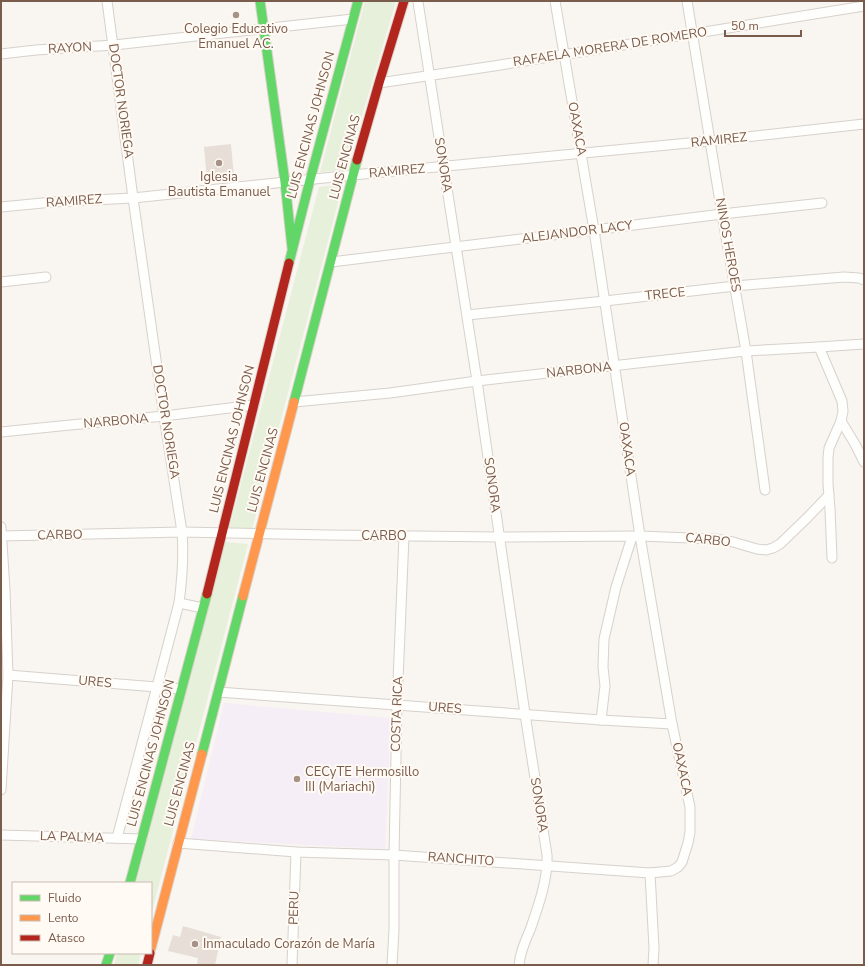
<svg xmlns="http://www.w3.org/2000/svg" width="865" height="966" font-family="'Nunito Sans',sans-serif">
<rect width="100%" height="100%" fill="#f9f5f0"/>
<path fill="#f6eef6" d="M224,703l167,15 -6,131 -194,-10z"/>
<g fill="#e7f0db">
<path d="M365,1h31l-50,169 -26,2z"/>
<path d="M343,184l-92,349 -22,-3 90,-343z"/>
<path d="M225,542l23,2 -97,371v-32h-15z"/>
<path d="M117,953h24l-3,12h-24z"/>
</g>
<g fill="#e6ded7">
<path d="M231,144l3,34 -27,3 -3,-34z"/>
<path d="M183,926l38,11 -6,28h-18l1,-7 -30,-7 5,-16 7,2z"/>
</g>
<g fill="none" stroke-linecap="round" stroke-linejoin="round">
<defs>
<g id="street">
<path d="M107,1l26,197 31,218 18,116c2,24 0,48 -3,71l-62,235"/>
<path d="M687,1l35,213 24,137 19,139"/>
<path d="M418,2l59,379 48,333 22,141c1,25 -9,52 -17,75 -5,11 -10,23 -11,35"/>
<path d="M1,54l35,-4 78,-5 239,-26"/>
<path d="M379,83l115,-17 370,-60"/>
<path d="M1,207l52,-5 80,-4 220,-23 357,-34 154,-17"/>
<path d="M331,262l263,-32 128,-16 100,-11"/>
<path d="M1,282l45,-5"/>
<path d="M467,315l138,-14 130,-15 109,-9 15,1 5,2"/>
<path d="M819,347l23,54 1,10 -2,10 14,23 9,18"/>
<path d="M294,402l96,-9 87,-12 269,-30 73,-4 45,-3"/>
<path d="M1,432l59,-6 104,-10 90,-11"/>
<path d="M1,527l4,63 3,85 -7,115"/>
<path d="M1,536l181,-4 147,3 171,2 140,-1 75,3 18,3 24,7 9,1 7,-2 7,-4 27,-26 22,-23"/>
<path d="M832,558l-2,-49 -2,-25v-26l1,-10 12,-27"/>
<path d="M179,603l24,5"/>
<path d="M8,675l173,14"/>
<path d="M218,692l383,28 71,4"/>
<path d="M601,720l4,-34 -2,-19 1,-28 12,-52 16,-50"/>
<path d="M1,835l141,4"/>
<path d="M178,843l118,9 98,3 256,18 21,-2 7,-4 4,-5 6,-19 2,-11v-25l-18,-83 -32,-188 -46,-306 -39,-229"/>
<path d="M650,873l4,75 -1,17"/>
<path d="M292,965l4,-113"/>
<path d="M392,965l2,-35v-75l3,-150 7,-169"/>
</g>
<g id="fast">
<path d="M260,1l25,181 7,66"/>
<path d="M289,263l21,-83 48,-179"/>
<path d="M294,402l63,-242"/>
<path d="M202,754l41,-158"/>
<path d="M130,883l77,-289"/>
<path d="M106,965l4,-12"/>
</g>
<g id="slow">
<path d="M243,596l51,-194"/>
<path d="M151,948l51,-194"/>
</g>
<g id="jam">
<path d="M357,160l22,-77 25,-82"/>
<path d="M207,594l82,-331"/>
<path d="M147,965l3,-12"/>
</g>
</defs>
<use href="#street" stroke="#d7d1cb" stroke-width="11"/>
<use href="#fast" stroke="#d9d2cb" stroke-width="11"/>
<use href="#slow" stroke="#d9d2cb" stroke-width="11"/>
<use href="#jam" stroke="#d9d2cb" stroke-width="11"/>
<use href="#street" stroke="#fefefd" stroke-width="9"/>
<use href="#fast" stroke="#63d668" stroke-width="9"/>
<use href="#slow" stroke="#ff974d" stroke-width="9"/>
<use href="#jam" stroke="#b3261e" stroke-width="9"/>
</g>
<g fill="#a69286" stroke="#fffaf3" stroke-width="1.5">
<circle cx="236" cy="15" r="4"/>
<circle cx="219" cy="163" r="4"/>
<circle cx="297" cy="779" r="4"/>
<circle cx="195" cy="944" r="4"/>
</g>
<g text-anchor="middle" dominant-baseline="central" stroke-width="4" stroke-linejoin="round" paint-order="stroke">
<g font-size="13" fill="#7a5c4d" stroke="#fffaf3">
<text x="236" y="29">Colegio Educativo<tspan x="236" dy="15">Emanuel AC.</tspan></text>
<text x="219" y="177">Iglesia<tspan x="219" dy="15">Bautista Emanuel</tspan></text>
<text x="305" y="772" text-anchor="start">CECyTE Hermosillo<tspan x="305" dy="15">III (Mariachi)</tspan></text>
<text x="203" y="944" text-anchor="start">Inmaculado Corazón de María</text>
</g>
<g font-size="13" fill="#7a5c4d" stroke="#fffaf3">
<text transform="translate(610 47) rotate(-9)">RAFAELA MORERA DE ROMERO</text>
<text transform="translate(70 48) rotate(-3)">RAYON</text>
<text transform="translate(121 101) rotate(82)">DOCTOR NORIEGA</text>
<text transform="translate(311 125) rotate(-75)">LUIS ENCINAS JOHNSON</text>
<text transform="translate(577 129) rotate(80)">OAXACA</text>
<text transform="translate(719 140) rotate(-6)">RAMIREZ</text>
<text transform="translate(345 157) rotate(-75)">LUIS ENCINAS</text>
<text transform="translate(443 165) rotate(81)">SONORA</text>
<text transform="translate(397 171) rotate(-5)">RAMIREZ</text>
<text transform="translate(74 201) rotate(-4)">RAMIREZ</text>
<text transform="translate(577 232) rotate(-7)">ALEJANDOR LACY</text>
<text transform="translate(728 245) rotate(80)">NINOS HEROES</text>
<text transform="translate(665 294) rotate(-6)">TRECE</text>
<text transform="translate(579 370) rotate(-6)">NARBONA</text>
<text transform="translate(116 421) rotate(-5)">NARBONA</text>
<text transform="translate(166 422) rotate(81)">DOCTOR NORIEGA</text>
<text transform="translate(232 439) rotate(-76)">LUIS ENCINAS JOHNSON</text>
<text transform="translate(627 449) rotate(82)">OAXACA</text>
<text transform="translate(263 470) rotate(-75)">LUIS ENCINAS</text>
<text transform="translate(492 485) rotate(82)">SONORA</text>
<text transform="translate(60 535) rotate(-1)">CARBO</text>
<text x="384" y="536">CARBO</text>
<text transform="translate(708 540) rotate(6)">CARBO</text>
<text transform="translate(95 682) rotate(5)">URES</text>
<text transform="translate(445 708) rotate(4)">URES</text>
<text transform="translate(397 714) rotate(-88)">COSTA RICA</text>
<text transform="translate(151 753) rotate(-75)">LUIS ENCINAS JOHNSON</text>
<text transform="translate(682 769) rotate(78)">OAXACA</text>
<text transform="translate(180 784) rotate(-75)">LUIS ENCINAS</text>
<text transform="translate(539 805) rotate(81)">SONORA</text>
<text transform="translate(72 837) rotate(2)">LA PALMA</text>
<text transform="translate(461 859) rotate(4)">RANCHITO</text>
<text transform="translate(294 908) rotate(-88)">PERU</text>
</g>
</g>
<rect width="865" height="966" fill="none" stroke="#7a5c4d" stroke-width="4"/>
<rect x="12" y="882" width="140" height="72" fill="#fffaf3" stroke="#cabbb1"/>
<rect x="20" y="895" width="20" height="6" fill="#63d668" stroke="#cabbb1"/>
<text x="48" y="902" font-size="12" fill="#7a5c4d">Fluido</text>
<rect x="20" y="915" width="20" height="6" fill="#ff974d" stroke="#cabbb1"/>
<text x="48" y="922" font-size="12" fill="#7a5c4d">Lento</text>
<rect x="20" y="935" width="20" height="6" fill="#b3261e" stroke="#cabbb1"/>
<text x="48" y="942" font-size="12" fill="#7a5c4d">Atasco</text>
<path d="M725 30v6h76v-6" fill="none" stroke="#7a5c4d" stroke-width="2"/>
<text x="731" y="30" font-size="12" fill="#7a5c4d" stroke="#fffaf3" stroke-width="3" paint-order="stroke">50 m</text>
</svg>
